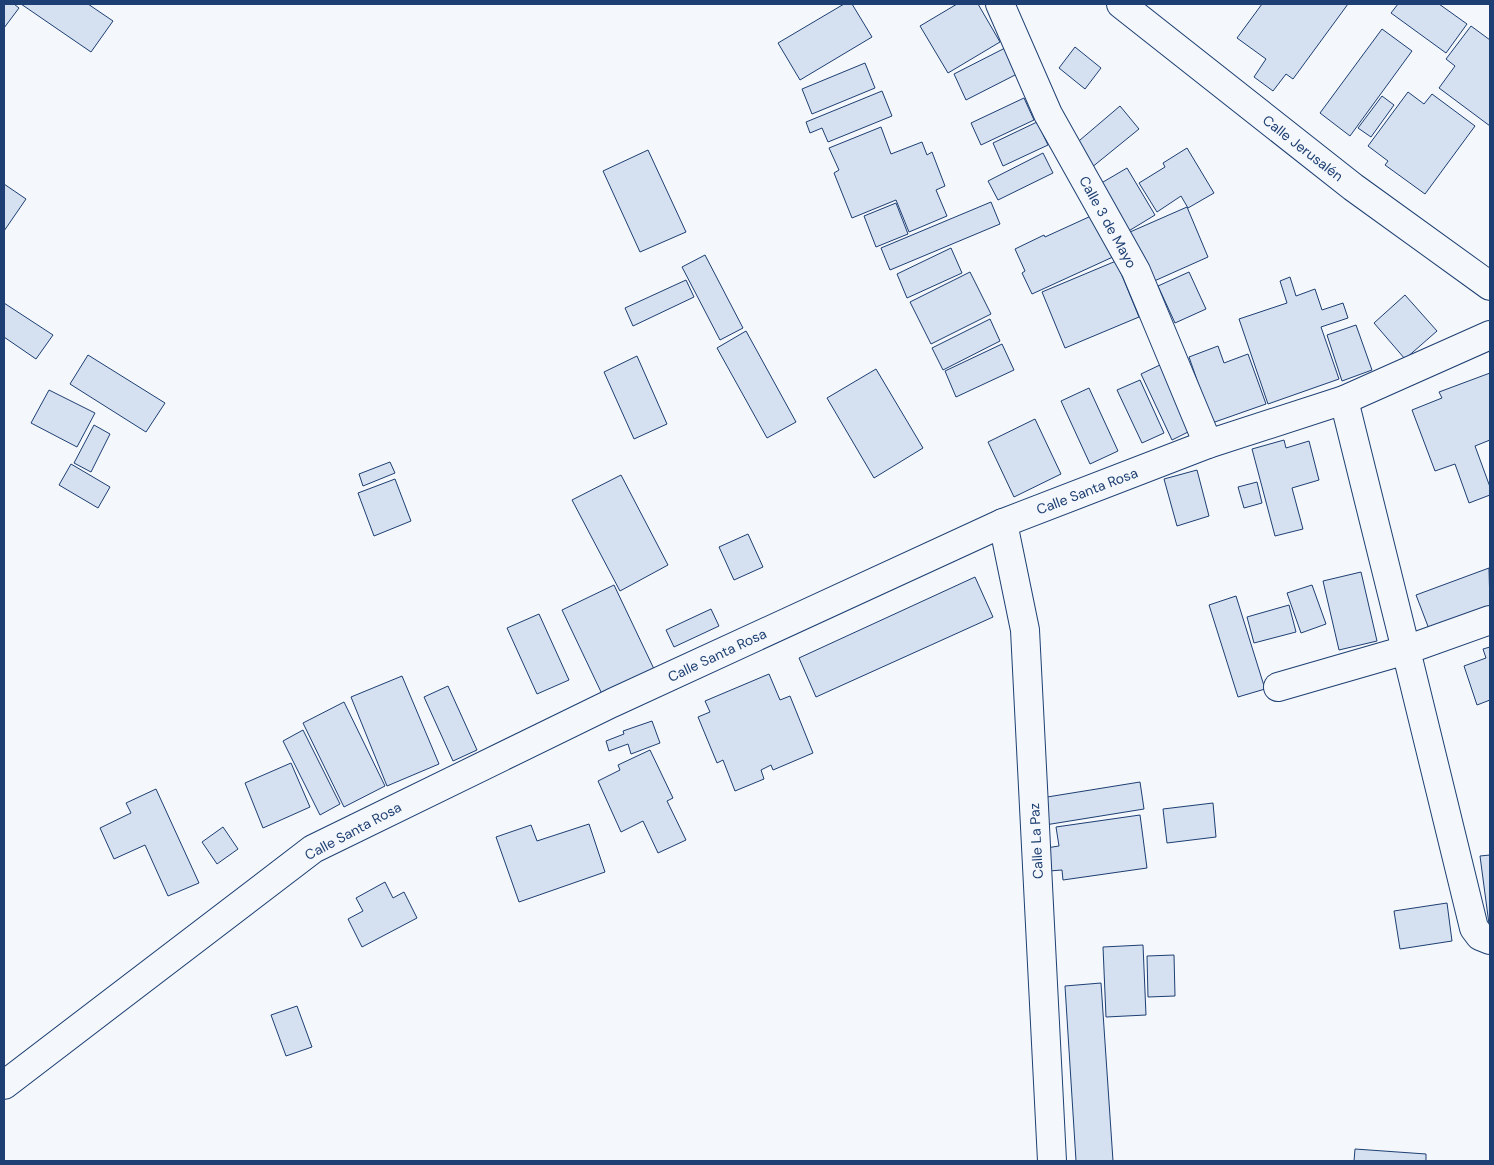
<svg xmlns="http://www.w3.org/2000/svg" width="1494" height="1165" font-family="'DM Sans',sans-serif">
<rect width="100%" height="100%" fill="#f4f7fb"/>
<g fill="#d5e0f0" stroke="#1d3f73">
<path d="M4,4h10l5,4 -15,20z"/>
<path d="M21,4h67l25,17 -22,31z"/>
<path d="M844,4h8l20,33 -72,43 -22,-37z"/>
<path d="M957,4h21l22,38 -52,31 -28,-47z"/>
<path d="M1262,4h86l-55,75 -7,-5 -13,17 -19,-14 12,-18 -29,-21z"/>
<path d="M1398,4h41l28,20 -21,29 -55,-40z"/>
<path d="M1471,26l19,14v86l-51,-38 16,-22 -9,-7z"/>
<path d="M1382,29l30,22 -62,85 -30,-23z"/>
<path d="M1075,47l26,21 -16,21 -26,-21z"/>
<path d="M1005,48l12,26 -51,26 -12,-26z"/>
<path d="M865,63l10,25 -63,26 -10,-25z"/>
<path d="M882,91l10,25 -64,26 -6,-14 -12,5 -4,-11z"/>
<path d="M1408,92l16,12 8,-10 43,32 -50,68 -40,-29 3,-4 -20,-15z"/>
<path d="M1382,96l12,9 -23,32 -13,-9z"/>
<path d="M1024,98l10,22 -53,25 -10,-22z"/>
<path d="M1120,106l19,23 -48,39 -18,-22z"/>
<path d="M1037,122l11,23 -45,21 -10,-23z"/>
<path d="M881,127l10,27 31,-12 5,13 5,-3 13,34 -9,4 11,26 -38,16 -13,-32 -44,18 -18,-45 5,-3 -10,-22z"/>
<path d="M1187,148l27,45 -26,15 -7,-12 -24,16 -18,-29 26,-16 -2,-4z"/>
<path d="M648,150l38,82 -46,20 -37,-81z"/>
<path d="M1043,153l10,20 -55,27 -10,-19z"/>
<path d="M1127,168l28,47 -28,17 -29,-47z"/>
<path d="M4,184l22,15 -22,32z"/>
<path d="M991,202l9,22 -110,46 -9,-22z"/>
<path d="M896,203l12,31 -32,13 -12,-31z"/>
<path d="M1187,207l21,50 -56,25 -22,-50z"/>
<path d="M1091,216l9,20 6,-2 9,22 -83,38 -10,-21 3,-2 -10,-22 29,-14 1,2z"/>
<path d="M951,248l11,25 -55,25 -10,-24z"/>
<path d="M705,255l38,73 -23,12 -38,-73z"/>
<path d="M1116,261l23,56 -74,31 -23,-56z"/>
<path d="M970,272l21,42 -60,30 -21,-42z"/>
<path d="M1189,272l17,37 -31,14 -17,-37z"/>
<path d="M1290,277l6,19 19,-7 7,21 21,-7 5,15 -27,9 18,52 -71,25 -29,-85 48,-16 -7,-22z"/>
<path d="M686,280l8,17 -61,29 -8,-18z"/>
<path d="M1405,295l32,36 -32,28 -31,-36z"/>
<path d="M4,303l49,32 -17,24 -32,-22z"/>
<path d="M990,319l10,22 -57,29 -11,-22z"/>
<path d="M1356,325l16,45 -30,11 -15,-46z"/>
<path d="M746,331l50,91 -29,16 -50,-90z"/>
<path d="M1002,344l12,26 -58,27 -11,-26z"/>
<path d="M1218,346l6,17 24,-9 18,50 -54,19 -23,-66z"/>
<path d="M88,355l77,48 -19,29 -76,-48z"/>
<path d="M637,356l30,68 -33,15 -30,-67z"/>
<path d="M1162,364l30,66 -20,10 -31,-66z"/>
<path d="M876,369l47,79 -49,30 -47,-80z"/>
<path d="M1490,373v67l-15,6 15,41v8l-21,8 -14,-39 -20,7 -23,-61 30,-12 -3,-6z"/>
<path d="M1140,380l24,53 -22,10 -25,-53z"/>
<path d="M1089,388l29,63 -28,13 -29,-63z"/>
<path d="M49,390l46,23 -18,34 -46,-24z"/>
<path d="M1035,419l26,55 -47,23 -26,-55z"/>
<path d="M94,425l16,9 -19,38 -17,-9z"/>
<path d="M1284,440l2,8 23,-7 10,39 -27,8 11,41 -28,7 -23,-87z"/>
<path d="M390,462l5,11 -32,13 -4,-12z"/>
<path d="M71,464l39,23 -12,21 -39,-23z"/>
<path d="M1197,470l12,46 -32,10 -13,-47z"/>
<path d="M621,475l47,90 -48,26 -48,-91z"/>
<path d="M395,479l16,42 -37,15 -16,-43z"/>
<path d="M1257,482l5,21 -18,5 -6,-21z"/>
<path d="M748,534l15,33 -29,13 -15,-33z"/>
<path d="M1489,568l1,39 -61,22 -13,-34z"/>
<path d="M1361,572l16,69 -38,9 -16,-69z"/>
<path d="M975,577l18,40 -177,80 -17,-39z"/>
<path d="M614,585l40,84 -52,25 -40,-84z"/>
<path d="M1312,585l14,39 -25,9 -14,-40z"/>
<path d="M1236,596l29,93 -27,8 -29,-92z"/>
<path d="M1289,605l7,27 -42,11 -7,-26z"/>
<path d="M711,609l8,17 -45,21 -8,-17z"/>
<path d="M539,614l30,66 -32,14 -30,-66z"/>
<path d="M1490,647v53l-13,5 -13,-39 22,-8 -3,-9z"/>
<path d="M769,674l11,26 10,-4 23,57 -40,17 -2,-5 -10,5 3,9 -29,12 -12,-31 -6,3 -19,-46 12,-5 -5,-11z"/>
<path d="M402,676l37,88 -52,22 -36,-89z"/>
<path d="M448,686l29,64 -24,11 -29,-64z"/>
<path d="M344,702l41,84 -41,21 -41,-84z"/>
<path d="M652,721l8,22 -29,11 -3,-10 -19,7 -3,-10 18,-7 -1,-3z"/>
<path d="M303,730l37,74 -20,11 -37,-74z"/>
<path d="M650,750l23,48 -6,3 19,39 -28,13 -15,-32 -22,11 -23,-51 22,-11 -2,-5z"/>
<path d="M291,763l19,44 -47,21 -18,-45z"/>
<path d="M1140,782l4,27 -99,16 -4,-27z"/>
<path d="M156,789l43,94 -31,13 -23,-51 -31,14 -14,-31 31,-15 -5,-10z"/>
<path d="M1213,803l3,34 -49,6 -4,-34z"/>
<path d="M1140,815l7,53 -84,12 -1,-10 -13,1 -3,-23 13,-2 -3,-19z"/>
<path d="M589,824l16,48 -86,30 -23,-65 35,-12 6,16z"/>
<path d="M223,827l15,22 -21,15 -15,-22z"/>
<path d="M1490,855v69h-1l-9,-68z"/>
<path d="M385,882l8,16 11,-6 13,26 -55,29 -14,-28 15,-8 -7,-13z"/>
<path d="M1447,903l5,38 -52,8 -6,-38z"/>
<path d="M1143,945l3,70 -40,2 -3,-70z"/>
<path d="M1174,955l1,41 -27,1 -1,-41z"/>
<path d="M1101,983l12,178h-37l-11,-175z"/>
<path d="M297,1006l15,41 -26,9 -15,-41z"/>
<path d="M1355,1149l71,5v7h-72z"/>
</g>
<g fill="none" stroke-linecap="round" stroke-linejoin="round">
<defs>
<g id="minor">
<path d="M1000,4l48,110 88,157 72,173"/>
<path d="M1121,4l232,183 137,99"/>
<path d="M1003,523l22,107 27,531"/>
<path d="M1490,620l-84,30 68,278 6,8 10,4"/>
<path d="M1278,687l128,-37 -62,-250"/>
<path d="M4,1085l309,-236 299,-146 391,-180 205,-79 136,-44 146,-65"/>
</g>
</defs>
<use href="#minor" stroke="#1d3f73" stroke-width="30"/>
<use href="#minor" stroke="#f4f7fb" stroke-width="28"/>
</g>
<g text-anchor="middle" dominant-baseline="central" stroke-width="4" stroke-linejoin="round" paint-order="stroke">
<g font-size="14" fill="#1d3f73" stroke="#f4f7fb">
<text transform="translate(1303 148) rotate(38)">Calle Jerusalén</text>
<text transform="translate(1108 222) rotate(61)">Calle 3 de Mayo</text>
<text transform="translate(1087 491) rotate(-21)">Calle Santa Rosa</text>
<text transform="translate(717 655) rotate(-25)">Calle Santa Rosa</text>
<text transform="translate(353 831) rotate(-28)">Calle Santa Rosa</text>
<text transform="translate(1036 841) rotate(-93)">Calle La Paz</text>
</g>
</g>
<rect width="1494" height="1165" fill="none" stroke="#1d3f73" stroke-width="10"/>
</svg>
